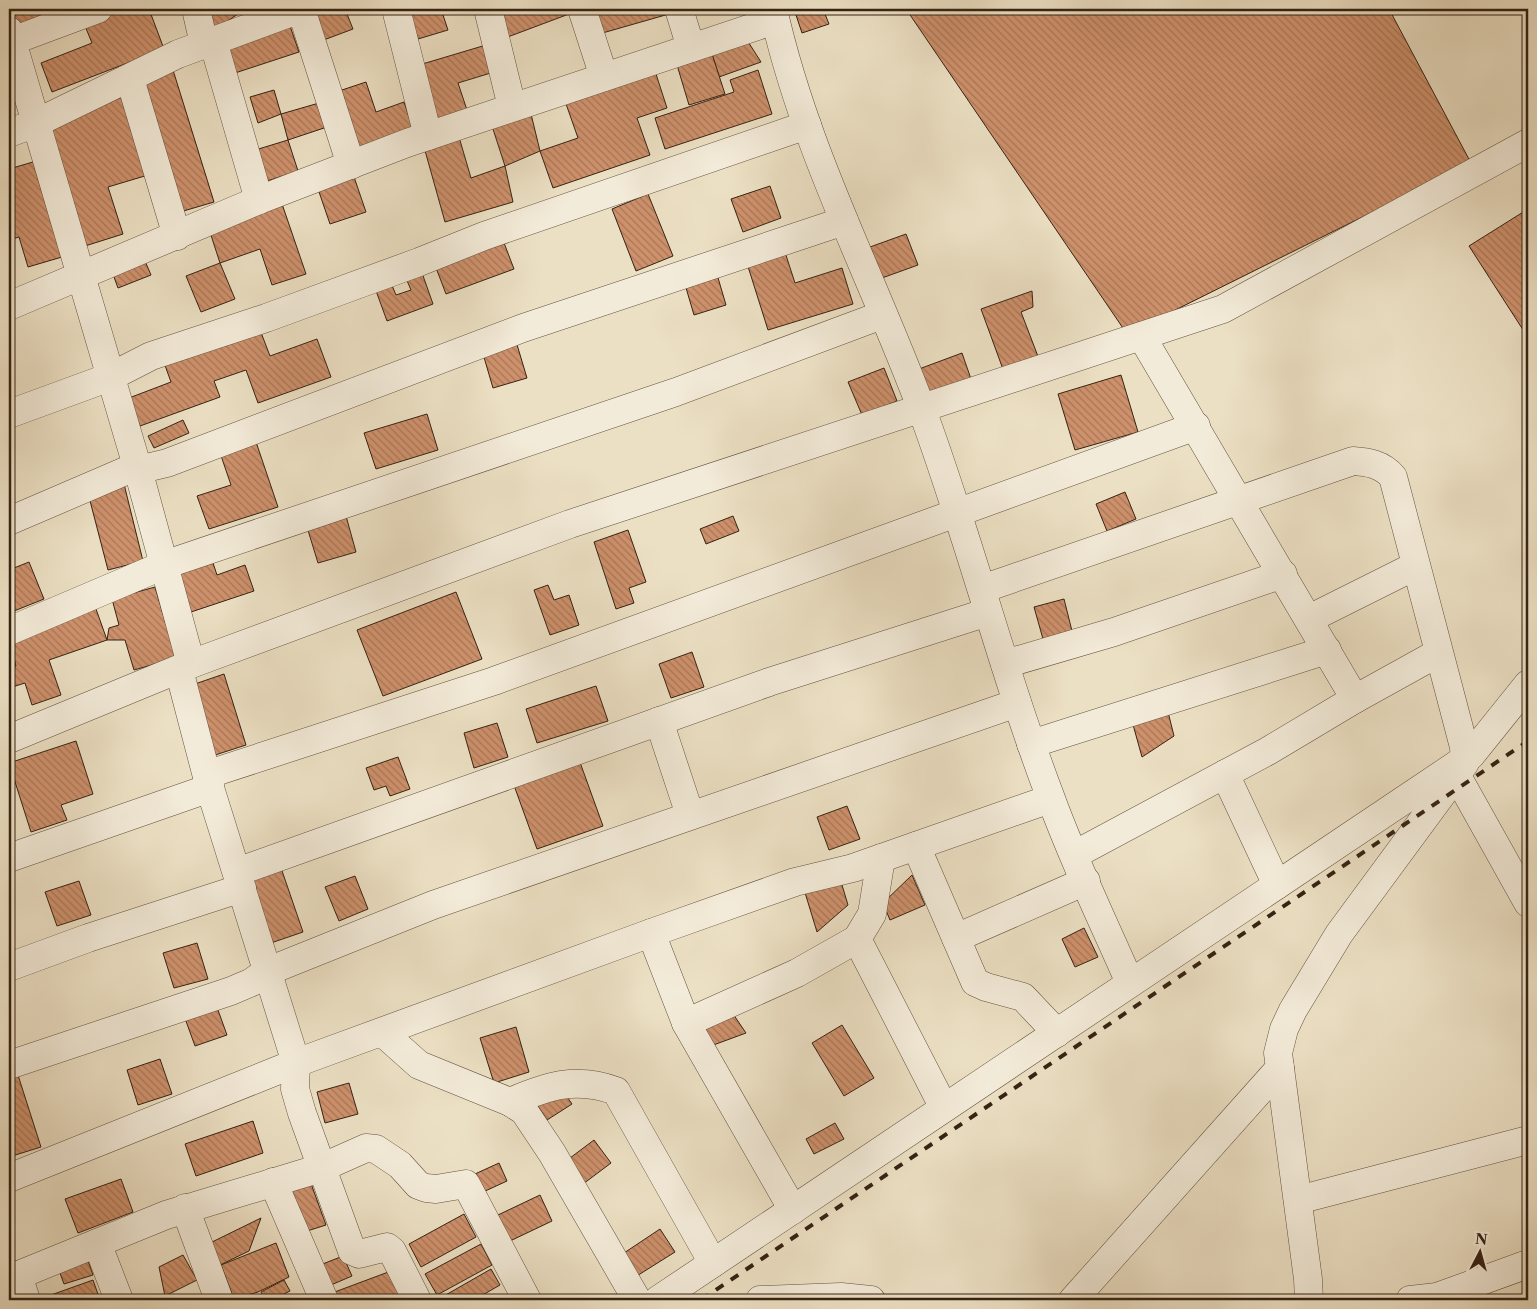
<svg xmlns="http://www.w3.org/2000/svg" width="1537" height="1309" font-family="'Libre Caslon Text',serif">
<defs>
<pattern id="building-back-hatch" width="6" height="6" patternUnits="userSpaceOnUse" patternTransform="scale(1.25)"><rect width="6" height="6" fill="#ce916c"/><path d="M-1 5l2 2M0 0l6 6M5-1l2 2" fill="none" stroke="#a87658"/></pattern>
</defs>
<rect width="100%" height="100%" fill="#ece0c4"/>
<filter id="stains"><feTurbulence type="fractalNoise" baseFrequency=".004" numOctaves="4"/><feColorMatrix values="0 0 0 0 .2 0 0 0 0 .09 0 0 0 0 .02 0 0 0 .5 -.17"/></filter>
<radialGradient id="worn" r=".72"><stop offset=".6" stop-color="#630" stop-opacity="0"/><stop offset="1" stop-color="#630" stop-opacity=".3"/></radialGradient>
<g fill="url(#building-back-hatch)" stroke="#352213">
<path d="M12,9h61l-56,17z"/>
<path d="M116,9h33l15,40 -112,43 -11,-29 51,-20 -9,-22z"/>
<path d="M205,9h32l1,5 -27,18z"/>
<path d="M332,9h13l8,20 -32,12 -9,-25z"/>
<path d="M407,9h34l7,21 -30,9z"/>
<path d="M498,9h70l1,5 -64,24z"/>
<path d="M594,9h73l2,5 -70,20z"/>
<path d="M794,9h29l6,15 -27,9z"/>
<path d="M906,9h483l82,154 -344,171z"/>
<path d="M290,26l9,26 -64,21 -10,-27z"/>
<path d="M747,40l14,22 -42,15 -7,-23z"/>
<path d="M486,45l8,27 -36,11 9,27 -31,9 -17,-54z"/>
<path d="M712,54l13,40 -36,11 -12,-40z"/>
<path d="M173,70l41,132 -34,10 -41,-131z"/>
<path d="M758,70l14,44 -107,35 -10,-31 79,-26 -4,-12z"/>
<path d="M655,71l12,37 -30,10 13,37 -97,33 -13,-37 38,-13 -13,-37z"/>
<path d="M366,82l10,30 28,-10 9,27 -60,21 -20,-57z"/>
<path d="M274,90l7,24 -23,9 -8,-26z"/>
<path d="M123,97l25,78 -40,12 15,47 -38,12 -40,-125z"/>
<path d="M319,103l8,24 -39,13 -7,-26z"/>
<path d="M531,114l9,37 -35,15 -13,-40z"/>
<path d="M459,137l12,41 34,-12 8,36 -68,20 -21,-75z"/>
<path d="M288,140l10,31 -37,12 -9,-32z"/>
<path d="M33,162l29,95 -34,10 -9,-30 -10,3v-71z"/>
<path d="M353,174l13,38 -36,12 -13,-38z"/>
<path d="M770,186l11,32 -38,14 -12,-33z"/>
<path d="M648,194l25,62 -37,15 -24,-62z"/>
<path d="M281,201l25,73 -34,11 -12,-36 -40,14 -12,-37z"/>
<path d="M1528,209v126l-1,1 -58,-90z"/>
<path d="M906,234l12,31 -36,13 -12,-31z"/>
<path d="M501,235l13,34 -68,25 -13,-34z"/>
<path d="M783,246l12,37 47,-15 11,36 -85,26 -23,-73z"/>
<path d="M142,254l9,21 -33,13 -8,-22z"/>
<path d="M220,263l15,36 -34,13 -15,-36z"/>
<path d="M421,270l12,34 -46,17 -12,-33 16,-5 5,12 15,-5 -6,-14z"/>
<path d="M716,271l10,34 -32,10 -10,-34z"/>
<path d="M1032,291l1,16 -12,5 18,47 -35,13 -23,-63z"/>
<path d="M257,322l13,34 47,-17 14,38 -73,26 -12,-33 -32,11 6,16 -80,29 -11,-28 42,-16 -9,-25z"/>
<path d="M515,338l12,40 -34,10 -12,-41z"/>
<path d="M962,353l9,26 -43,16 -9,-26z"/>
<path d="M884,368l13,33 -35,14 -14,-33z"/>
<path d="M1121,375l17,57 -63,18 -17,-56z"/>
<path d="M427,414l11,36 -62,19 -12,-36z"/>
<path d="M183,420l6,13 -35,15 -6,-12z"/>
<path d="M253,433l25,74 -69,22 -12,-33 34,-11 -14,-41z"/>
<path d="M124,484l19,77 -35,9 -20,-77z"/>
<path d="M1125,492l11,27 -29,12 -11,-27z"/>
<path d="M346,516l10,36 -38,11 -11,-36z"/>
<path d="M733,516l6,15 -33,13 -6,-15z"/>
<path d="M628,530l18,52 -17,6 5,15 -18,6 -22,-67z"/>
<path d="M29,562l15,37 -35,14v-43z"/>
<path d="M213,563l4,12 28,-10 9,26 -69,23 -13,-38z"/>
<path d="M548,585l6,15 15,-5 10,30 -29,10 -16,-45z"/>
<path d="M155,587l21,71 -42,12 -9,-30h-18l2,-12 10,-3 -7,-26z"/>
<path d="M456,592l26,67 -99,37 -26,-66z"/>
<path d="M1064,599l8,32 -29,8 -9,-32z"/>
<path d="M96,609l11,31 -58,20 12,35 -29,10 -7,-22 -16,5v-19l7,-3 -7,-26z"/>
<path d="M692,652l12,35 -33,11 -12,-34z"/>
<path d="M224,674l22,71 -34,11 -23,-70z"/>
<path d="M596,686l12,35 -71,22 -11,-34z"/>
<path d="M1168,712l6,24 -32,21 -10,-36z"/>
<path d="M497,723l11,34 -34,11 -10,-35z"/>
<path d="M76,741l17,53 -32,11 6,15 -36,12 -22,-69z"/>
<path d="M577,754l26,72 -66,23 -26,-72z"/>
<path d="M398,757l12,32 -20,7 -4,-10 -12,4 -8,-22z"/>
<path d="M847,806l13,33 -31,11 -12,-33z"/>
<path d="M279,862l24,70 -35,12 -24,-70z"/>
<path d="M839,875l9,30 -31,27 -14,-46z"/>
<path d="M912,875l13,30 -35,15 -7,-17z"/>
<path d="M355,876l13,33 -29,12 -14,-34z"/>
<path d="M79,881l12,34 -34,11 -12,-34z"/>
<path d="M1084,928l14,29 -23,10 -13,-28z"/>
<path d="M197,943l11,36 -34,9 -11,-35z"/>
<path d="M214,999l13,36 -32,11 -13,-36z"/>
<path d="M729,1008l17,25 -38,14 -12,-17z"/>
<path d="M842,1025l32,53 -30,18 -32,-53z"/>
<path d="M516,1027l13,45 -35,11 -14,-45z"/>
<path d="M160,1059l12,35 -34,11 -11,-35z"/>
<path d="M17,1072l24,75 -32,10v-82z"/>
<path d="M349,1083l9,31 -33,9 -8,-31z"/>
<path d="M561,1088l11,16 -25,16 -11,-17z"/>
<path d="M253,1121l10,32 -67,23 -11,-32z"/>
<path d="M835,1123l9,16 -30,15 -8,-15z"/>
<path d="M594,1140l17,23 -32,24 -17,-23z"/>
<path d="M499,1163l8,18 -24,11 -8,-18z"/>
<path d="M309,1178l17,47 -22,7 -16,-46z"/>
<path d="M121,1179l12,33 -55,21 -13,-34z"/>
<path d="M540,1195l12,26 -42,20 -12,-26z"/>
<path d="M464,1214l12,23 -55,30 -12,-23z"/>
<path d="M261,1218l-12,33 -31,15 -10,-22z"/>
<path d="M660,1229l15,23 -43,27 -14,-22z"/>
<path d="M276,1243l13,34 -31,15 -24,7 -13,-34z"/>
<path d="M481,1244l11,21 -55,30 -12,-21z"/>
<path d="M86,1255l7,20 -29,9 -7,-19z"/>
<path d="M183,1255l14,25 -32,16 -6,-29z"/>
<path d="M343,1256l9,20 -28,12 -9,-21z"/>
<path d="M491,1269l9,16 -26,15h-37z"/>
<path d="M391,1271l9,23 -17,6h-49l-2,-7z"/>
<path d="M93,1280l7,20h-63z"/>
<path d="M284,1280l6,11 -12,6 2,3h-15l-4,-8z"/>
</g>
<g fill="none" stroke-linecap="round" stroke-linejoin="round">
<defs>
<g id="minor">
<path d="M196,9l8,35"/>
<path d="M301,9l50,156"/>
<path d="M396,9l32,127"/>
<path d="M488,9l24,98"/>
<path d="M582,9l22,68"/>
<path d="M679,9l12,39"/>
<path d="M773,9c31,140 99,267 149,401 47,127 80,259 128,386 23,64 53,125 80,187"/>
<path d="M9,31l128,435 54,198"/>
<path d="M12,41l86,-32"/>
<path d="M213,41l46,159"/>
<path d="M130,79l47,157"/>
<path d="M9,133l27,-10 142,-69 122,-45"/>
<path d="M9,306l250,-106 148,-57 368,-123"/>
<path d="M1142,337l213,362"/>
<path d="M9,414l101,-37 41,-21 115,-38 153,-56 65,-26 323,-111"/>
<path d="M9,521l128,-55 9,2 21,-5 356,-135 321,-107"/>
<path d="M982,589l371,-128c15,1 29,3 40,16l71,270 1,16 -126,171 -46,76 -9,19 -6,24 30,226 1,21"/>
<path d="M1309,619l106,-53"/>
<path d="M9,631l155,-66 512,-173 206,-77"/>
<path d="M1005,664l109,-32 169,-58"/>
<path d="M179,670l31,118 86,275 -1,26 7,24 50,138 7,3 28,-7 5,4 25,49"/>
<path d="M659,721l31,94"/>
<path d="M9,739l182,-75 379,-140 653,-215 305,-166"/>
<path d="M1031,744l296,-94"/>
<path d="M1225,774l52,111"/>
<path d="M1457,776l71,127"/>
<path d="M916,846l59,136 11,5 37,10 34,36"/>
<path d="M1074,855l194,-104 87,-52 83,-46"/>
<path d="M9,858l201,-70 1,-12 4,-4 279,-91 702,-255"/>
<path d="M237,872l532,-190 219,-70"/>
<path d="M651,933l35,90 107,187"/>
<path d="M956,938l130,-57"/>
<path d="M857,939l87,169"/>
<path d="M9,967l79,-29 154,-50"/>
<path d="M686,1023l111,-50 60,-34 15,-25 9,-56"/>
<path d="M382,1032l37,33 91,37 14,9 28,42 85,147"/>
<path d="M9,1065l222,-74 21,-9 14,-10 167,-67 584,-202"/>
<path d="M510,1102c37,-16 66,-26 106,-11l97,172"/>
<path d="M9,1178l287,-115 355,-130 144,-51 58,-14 197,-69"/>
<path d="M273,1182l51,118"/>
<path d="M1298,1200l230,-60"/>
<path d="M185,1208l34,92"/>
<path d="M97,1243l22,57"/>
<path d="M18,1275l8,25"/>
<path d="M9,1279l157,-64 155,-47 45,-20 10,1 24,16 18,20 8,3 10,1 30,-5 61,116"/>
<path d="M658,1300l813,-545 57,-71"/>
<path d="M760,1300l81,-3 30,3"/>
<path d="M1073,1300l207,-232"/>
<path d="M1410,1300l27,-3 91,-33"/>
</g>
</defs>
<use href="#minor" stroke="#63523f" stroke-width="29"/>
<use href="#minor" stroke="#f3ebd9" stroke-width="28"/>
<path stroke="#352213" stroke-width="4" stroke-dasharray="9 9" stroke-linecap="butt" d="M701,1300l827,-559"/>
</g>
<rect width="1537" height="1309" fill="none" stroke="#ece0c4" stroke-width="30"/>
<rect x="10" y="10" width="1517" height="1289" fill="none" stroke="#352213" stroke-width="2.5"/>
<rect x="15" y="15" width="1507" height="1279" fill="none" stroke="#352213"/>
<g transform="translate(1480 1252) rotate(6)" stroke="#f3ebd9" stroke-width="4" paint-order="stroke">
<path d="M0-4L9 19L0 12L-9 19Z" fill="#352213"/>
<text y="-8" font-size="14" font-weight="bold" text-anchor="middle" fill="#352213">N</text>
</g>
<rect width="100%" height="100%" filter="url(#stains)"/>
<rect width="100%" height="100%" fill="url(#worn)"/>
</svg>
